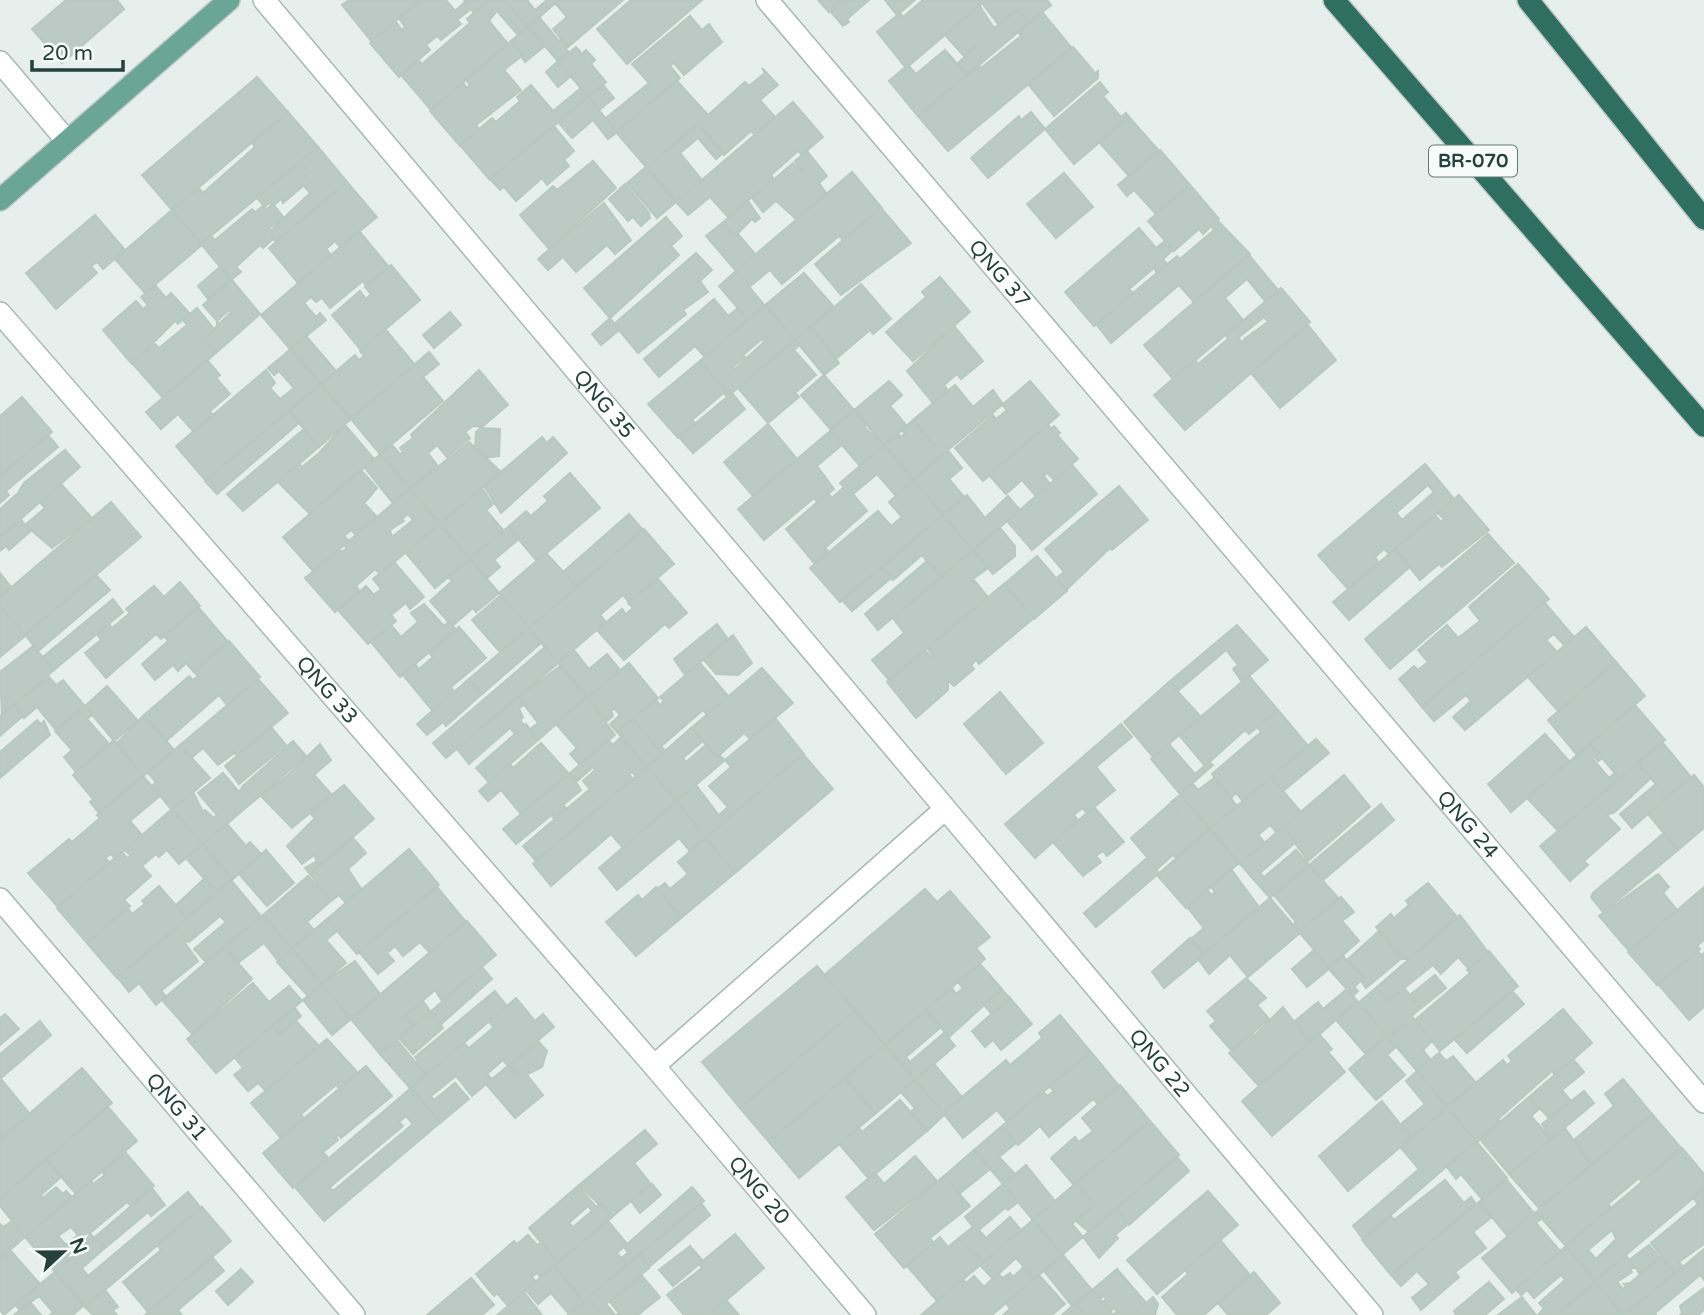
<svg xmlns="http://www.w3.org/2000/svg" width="1704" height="1315" font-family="'Varela Round',sans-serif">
<rect width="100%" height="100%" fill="#e6efeb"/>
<g fill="#bbcac4" stroke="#b8c9c2" stroke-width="2" fill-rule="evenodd">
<path d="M66,0h51l7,9 -62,54 -30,-34z"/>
<path d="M349,0h71l-48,42 -30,-37z"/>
<path d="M420,0h26l9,11 10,-9 -1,-2h25l-15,13 -3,-4 -14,11 4,4 -20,16 -4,-4 -11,9 4,5 -31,27 -29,-34 25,-22 7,9 3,-3 -6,-9z"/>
<path d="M489,0h16l23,27 -10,8 -21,-24 -8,10 19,23 -77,66 -30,-35 17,-15 4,4 48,-41 -3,-4z"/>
<path d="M505,0h22l8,10 12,-10h12l-31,27z"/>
<path d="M559,0h64l-55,47 -15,-18 14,-12 -12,-14z"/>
<path d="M631,0h71l-75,64 -30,-35z"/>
<path d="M818,0h25l-14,12z"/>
<path d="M843,0h26l-22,19 2,3 -6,4 -13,-15z"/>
<path d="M885,0h30l-18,15z"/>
<path d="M923,0h63l-80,68 -29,-36 23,-19 3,4z"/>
<path d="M986,0h61l4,5 -22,18 -12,-13 -19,14 -16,-21z"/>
<path d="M979,5l15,23 24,-18 11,13 -62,52 -10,-11 19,-18 -12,10 -19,-21z"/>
<path d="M1042,12l30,36 -124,103 -30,-35 61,-51 2,3 40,-32 -3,-4z"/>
<path d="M690,16l12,14 7,-6 13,18 -38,33 -10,-12 -4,3 10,12 -63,54 -11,-14 43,-35 -17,-19z"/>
<path d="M539,17l20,24 3,-2 6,7 -3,2 4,4 -11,9 -30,-34z"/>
<path d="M528,27l17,19 -20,16 -14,-21z"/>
<path d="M511,41l12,14 -19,15 17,20 -45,35 3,4 -19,17 -30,-35 33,-28 4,5 3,-3 -4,-5z"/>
<path d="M576,47l6,7 4,-4 9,10 -4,4 15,18 -18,15 -30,-36z"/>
<path d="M1073,47l22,26 3,-2v7l-44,38 -26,-32z"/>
<path d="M945,50l22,25 -49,41 -29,-35 19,-16 8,9z"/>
<path d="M558,61l13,15 -13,11 -12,-15z"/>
<path d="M762,68l16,17 -18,15 15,17 -20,18 -4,-4 -27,24 -26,-31 47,-42 4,4 16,-13z"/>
<path d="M257,77l31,35 -116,98 -30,-35z"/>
<path d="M677,81l31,34 -61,53 -31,-36z"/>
<path d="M1100,82l8,10 -5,4 18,21 5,-4 3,4 -55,47 -29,-35z"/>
<path d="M531,85l22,26 28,-23 7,9 -98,83 -30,-35 32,-27 4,4 24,-21 -3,-4z"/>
<path d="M603,85l11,13 -15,12 -11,-13z"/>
<path d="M588,97l29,35 -9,7 -15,-19 -21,18 -14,-16z"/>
<path d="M793,102l30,35 -21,18 -4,-4 -27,24 3,4 -46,38 -18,-20 -22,18 -12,-13z"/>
<path d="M288,112l30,35 -117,97 -29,-34 27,-22 4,5 52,-46 -3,-4z"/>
<path d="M1031,112l14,17 -57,49 -17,-20 48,-42 2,4z"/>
<path d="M1129,117l30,34 -30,25 -30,-34z"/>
<path d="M698,124l25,29 -7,6 -18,-21 -18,15 22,27 -26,22 -29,-34z"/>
<path d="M554,126l20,25 -10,9 5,6 -22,19 -5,-7 -26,23 -12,-14 -4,3 -10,-11z"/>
<path d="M318,147l29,35 -71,60 -8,-9 42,-40 -10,-12 9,-8 -9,-11z"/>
<path d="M1160,150l30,35 -34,29 -22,-24 -7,6 -9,-11z"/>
<path d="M807,151l20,25 -8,7 8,11 -31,25 -20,-18 -13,11 -11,-14 41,-35 11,10 -9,-12z"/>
<path d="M593,161l23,27 -67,61 -29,-34 33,-29 4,4z"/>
<path d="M300,162l9,11 -9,8 3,5 -20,17 -2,-4 -7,6 -5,-2 -4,4 -8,-9z"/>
<path d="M646,167l30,35 -19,16 -30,-35z"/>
<path d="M852,172l30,36 -39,32 -4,-4 -57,48 -12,-14 -21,17 -13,-16z"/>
<path d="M1064,173l29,34 -37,31 -29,-34z"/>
<path d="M347,182l30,35 -37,30 -5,-6 -9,8 5,6 -33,28 -29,-35z"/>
<path d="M625,184l24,29 1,5 -9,8 -8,-9 -5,4 -19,-22z"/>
<path d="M1190,185l29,34 -16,15 -4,-5 -25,22 -26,-30z"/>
<path d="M748,201l12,17 -5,4 -3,-3 -18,18 -12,-14z"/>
<path d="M604,203l27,37 -16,14 -8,-9 -31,27 -13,-15 -15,13 -10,-11z"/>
<path d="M273,204l11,14 -15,10 4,11 -10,9 -3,-3 -24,22 5,5 -10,8 -30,-36 10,-8 4,4 37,-31 3,3 8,-6 3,4z"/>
<path d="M881,208l30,35 -70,52 -26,-31z"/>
<path d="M172,210l30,35 -57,48 -30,-34z"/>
<path d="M95,215l30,35 -22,19 -6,-7 -6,4 6,7 -41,36 -30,-36z"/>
<path d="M666,217l16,19 -11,10 8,9 -69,63 -26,-30z"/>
<path d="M1218,221l32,33 -56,48 -15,-17 -68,58 -15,-19 81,-68 3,3 34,-29 -3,-4z"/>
<path d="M722,223l13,14 3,-3 17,20 -19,17 -30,-35z"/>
<path d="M1139,228l17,20 9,-7 8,9 -10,9 4,5 -10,9 -3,-5 -25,21 4,4 -39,33 -29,-34z"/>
<path d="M359,231l30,36 -23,19 -3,-5 -33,27 -8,-10 -6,4 -5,-5 -7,6 12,14 4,-4 6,7 -36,29 -29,-34z"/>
<path d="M696,253l16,17 -12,11 8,11 -25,18 3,4 -48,39 -24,-29z"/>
<path d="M1249,255l29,35 -13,11 -18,-22 -22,19 18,22 -70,59 -29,-34z"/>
<path d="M391,265l29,35 -59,50 -29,-35 28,-24 6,8 5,-5 -6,-7z"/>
<path d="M221,266l10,13 -23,20 -10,-13z"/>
<path d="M736,271l29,35 -17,14 -29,-34z"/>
<path d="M804,273l30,34 -39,33 -30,-35z"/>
<path d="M940,277l30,35 -57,49 -27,-29 40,-35 -4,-5z"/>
<path d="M231,279l29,35 -44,39 -12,-12 13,-15v-5l2,3 12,-12 -2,-2 -12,11 -14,-16 20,-18 4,1 -3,-2z"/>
<path d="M861,284l30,35 -18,15 -3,-4 -33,28 -26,-31z"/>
<path d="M155,285l11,13 5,-5 19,21 -12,10 -3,-3 -43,43 -29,-34 33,-29 7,8 5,-4 -7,-8z"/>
<path d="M1281,288l29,34 -125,108 -31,-35 41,-35 3,4 30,-25 -2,-4zM1264,317l4,5 -24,17 -1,4 -5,-5z"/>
<path d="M714,299l14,17 10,-8 10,12 -43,37 -10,-11 -36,31 -15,-18z"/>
<path d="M765,305l30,35 -68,57 -27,-36zM762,339l2,3 -29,27 -2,-2 12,-10 -2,-2z"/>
<path d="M197,308l17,21 -10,12 12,12 -53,45 -31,-35 23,-19 4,4 28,-23 -4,-5z"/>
<path d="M450,312l11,13 -27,23 -11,-13z"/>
<path d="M610,318l9,12 -18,15 -9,-11z"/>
<path d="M1308,325l28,35 -56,48 -29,-35z"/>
<path d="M954,326l29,35 -22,18 -4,-5 -13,11 4,5 -15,13 -26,-32z"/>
<path d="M811,327l28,36 -15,12 -29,-35z"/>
<path d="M385,329l30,36 -64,54 -30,-35 34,-29 4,5 5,-4 -4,-5z"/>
<path d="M306,336l30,35 -15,13 -30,-35z"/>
<path d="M795,340l4,5 -5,5 22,25 -21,18 4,4 -31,26 -30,-35z"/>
<path d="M291,349l29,35 -114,97 -30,-35 90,-76 9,13 -5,5 10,11 14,-11 -15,-17 -5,4 -6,-7z"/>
<path d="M429,352l10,12 -16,13 20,24 -63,53 -29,-35z"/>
<path d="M207,360l13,15 -4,3 14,16 -20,17 3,4 -19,17 -16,-18 -17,15 -15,-17z"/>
<path d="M700,361l26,30 -34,29 4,4 -18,14 -30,-34z"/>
<path d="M479,370l29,35 -26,22 -9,-1 -8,6 5,6 -23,19 -10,-12 -9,8 9,12 -27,24 -30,-35 11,-10 9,10 3,-2 -3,-4 13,-10 -2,-3 9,-9z"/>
<path d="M824,375l30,35 -23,20 -30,-35z"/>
<path d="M889,381l13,14 -12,11 17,20 -23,19 -30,-35z"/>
<path d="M1030,381l29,34 -76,66 -28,-33 38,-33 3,4 11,-9 -5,-5z"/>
<path d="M320,384l31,35 -32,28 -30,-36z"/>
<path d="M955,385l18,22 20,-17 10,14 -55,46 -8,-8 -6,4 -21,-26z"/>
<path d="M732,393l13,16 -52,44 -14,-16z"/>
<path d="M22,397l30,35 -52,44v-60z"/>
<path d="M854,410l12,15 -2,2 20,18 -24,21 -30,-35z"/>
<path d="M289,411l10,12 -82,71 -12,-13z"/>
<path d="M913,420l21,26 6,-4 8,8 -35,30 -29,-35 14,-11 3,3 4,-4 -3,-3z"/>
<path d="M768,424l29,35 -44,37 -29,-34z"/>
<path d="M1048,424l3,5 3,-3 6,7 -3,2 21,24 -24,21 -7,-7 -3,3 6,8 -14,12 -14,-16 -16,14 -17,-19z"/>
<path d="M345,425l29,34 -64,55 -33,-33 21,-18 4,4 16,-13z"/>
<path d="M481,428l19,1 -1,27 -16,2 -8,-9 1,-17z"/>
<path d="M304,429l15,18 -76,64 -16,-17z"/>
<path d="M830,431l13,13 -26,22 17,23 -17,13 -3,-4 -50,42 -26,-31z"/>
<path d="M48,435l10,12 -52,44 3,4 -9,8v-27z"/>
<path d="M542,437l5,6 6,-6 14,16 -66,60 -17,-27z"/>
<path d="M469,442l32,30 -61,52 -30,-35z"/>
<path d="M884,445l30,35 -18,16 -19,-22 -24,20 14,17 -42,37 4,4 -14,12 -29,-35 42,-36 4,5 12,-11 -4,-4z"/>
<path d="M65,450l15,17 -80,70v-28l18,-16 6,-10z"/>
<path d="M948,450l14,18 -13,11 15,18 -21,18 -30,-35z"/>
<path d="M381,454l29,35 -17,14 -29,-36z"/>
<path d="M1425,464l29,35 -65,55 -5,-5 -9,8 4,6 -31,26 -30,-34zM1428,485l6,7 -32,28 -6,-7z"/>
<path d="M1072,465l25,29 -65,56 -25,-29z"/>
<path d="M361,470l16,18 -16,19 5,-2 11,12 -21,18 -5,-5 -7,6 5,5 -36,30 -30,-34z"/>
<path d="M570,473l30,35 -63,53 -29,-34 18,-16 5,5 17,-15 -4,-5z"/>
<path d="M914,480l29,35 -103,87 -30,-34 68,-57 13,15 11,-9 -13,-15z"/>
<path d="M61,484l31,34 -40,30 -27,-23 20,-17 -5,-6z"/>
<path d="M1119,486l29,34 -36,30 -2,-2 -44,42 -11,-11 9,-7 -19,-23z"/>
<path d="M482,488l11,16 -7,6 17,20 -33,29 -30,-35z"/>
<path d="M410,489l30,35 -60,50 -5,-5 -19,17 4,5 -25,21 -30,-34 35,-29 2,3 5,-4 -3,-3zM408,514l5,6 -21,17 -2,-7 14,-9 -2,-2z"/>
<path d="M967,495l18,23 23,-22 12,14 -47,40 -30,-35z"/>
<path d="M1459,495l30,35 -47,37 -3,-3 -19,16 -25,-31 40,-34 6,7 3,-3 -6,-6z"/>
<path d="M111,502l30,35 -116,98 -25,-29v-9z"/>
<path d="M629,514l14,16 -66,57 -14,-15z"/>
<path d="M943,515l30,35 -32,27 -19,-22 -29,25 -11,-13z"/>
<path d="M21,520l10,11 -22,19 -3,-4 -6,5v-14z"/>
<path d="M440,524l30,35 -35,29 -29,-35z"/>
<path d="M508,527l11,12 -25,21 6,7 -13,11 -17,-20z"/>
<path d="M1000,528l15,18v10l-22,18 -20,-24z"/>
<path d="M644,529l30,35 -45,38 -6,-7 -23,20 6,7 -48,41 -29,-35z"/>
<path d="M1488,534l26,29 -124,106 -25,-30z"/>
<path d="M1395,549l15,18 -61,53 -16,-18z"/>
<path d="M973,550l15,18 -15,11 15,18 -99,83 -17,-20 32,-27 -11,-15z"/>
<path d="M546,553l31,34 -48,41 -30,-35z"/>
<path d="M1037,556l30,35 -33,28 -30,-35z"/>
<path d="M470,559l29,34 -23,19 -3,-4 -21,18 -22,-25 22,-20 -4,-4z"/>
<path d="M927,561l14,16 -63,53 -13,-16z"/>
<path d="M394,562l30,35 -14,12 -4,-6 -15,12 5,6 -28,23 -30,-34 28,-24 8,9 7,-6 -8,-10z"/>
<path d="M1518,564l31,35 -127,108 -23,-28 15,-13 4,4 10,-8 -10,-12 29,-25 11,13 22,-17 -11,-14z"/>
<path d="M882,567l9,11 -39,33 -10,-11z"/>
<path d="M0,573l11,14 -11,10z"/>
<path d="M96,575l14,15 -72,61 -13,-16z"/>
<path d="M658,579l29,34 -18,15 -4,-4 -41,36 -27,-30 25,-21 4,5 7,-6 -5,-5z"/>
<path d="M180,582l20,24 -39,33 -5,-5 -50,44 -21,-25 16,-13 -4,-6 12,-10 3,4 18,-15 -4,-4 28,-23 10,11z"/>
<path d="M1004,584l30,34 -55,46 -3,-4 -5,5 3,4 -20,17 -6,-6v10l-32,28 -29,-36 38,-32 6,7 2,-1 -6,-8z"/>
<path d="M501,595l28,33 -29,24 -28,-32z"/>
<path d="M113,599l10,13 -69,58 -11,-13z"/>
<path d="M1544,602l30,35 -9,9 -11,-12 -8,6 11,12 -92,78 -12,-13 18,-16 -5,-6 -32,26 -12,-14z"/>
<path d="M424,604l20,22 4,-4 8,7 -56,48 -29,-35 20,-17 10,12 17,-15 -7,-9z"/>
<path d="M0,606l25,30 -25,21z"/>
<path d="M198,607l30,35 -34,30 -8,-9 -8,8 -5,-6 -18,15 -13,-16 26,-23 -4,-5z"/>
<path d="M717,624l11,15 -43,36 -11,-16z"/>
<path d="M1237,625l31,35 -26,22 -9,-13 5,-4 -12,-15 -47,40 -5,-3 -5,-5z"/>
<path d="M459,627l27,31 -35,29 3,4 -22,19 -30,-36 13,-10 4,5 14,-12 -4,-4z"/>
<path d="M1586,627l30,35 -58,49 -30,-34z"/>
<path d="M529,628l12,15 -59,51 -13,-15z"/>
<path d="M733,635l19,28 -14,12 -22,-1 -12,-14z"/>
<path d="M229,641l31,36 -33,28 -8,-10 -53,46 -22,-26 45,-39 4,4 5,-4 -4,-4z"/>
<path d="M33,646l21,24 -52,45 -2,-43z"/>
<path d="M545,647l13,16 -112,95 -13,-15z"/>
<path d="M574,650l15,19 18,-15 13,16 -32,28 -30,-35z"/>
<path d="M1616,662l29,34 -68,59 -29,-35z"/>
<path d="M629,663l29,35 -41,34 -7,-8 10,-9 -5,-6 -4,1 2,6 -6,5 -19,-23z"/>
<path d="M700,663l28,33 -21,19 -4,-5 -45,39 -25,-30 23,-19 4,5 4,-4 -4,-4z"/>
<path d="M560,666l27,31 -49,43 -9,-10 9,-7 -20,-26z"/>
<path d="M762,668l31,35 -43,36 -6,-6 -27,24 -26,-29z"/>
<path d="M1249,676l29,34 -29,24 -4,-4 -40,36 -26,-31z"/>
<path d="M49,677l7,8 7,-5 22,26 -29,24 -19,-23 -13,11 -10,-13z"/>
<path d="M258,679l30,34 -51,43 -5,-6 2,3 -16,12 -15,-17 -12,10 -11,-13z"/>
<path d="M469,679l13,15 -36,32 -3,-4 -16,13 -10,-11z"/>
<path d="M1169,682l32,35 -48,40 -29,-35z"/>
<path d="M107,686l31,35 -24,20 -29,-35z"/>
<path d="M1000,692l43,51 -37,31 -42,-50z"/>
<path d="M518,697l6,7 -5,5 4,8 -3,3 4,5 2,-1 12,16 -49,42 -13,-14 39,-34 -5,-6 -41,36 -12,-15z"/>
<path d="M587,697l28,38 -35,30 -10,-11 7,-6 -21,-24z"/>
<path d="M14,705l9,11 -23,20v-20z"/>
<path d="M1635,705l30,35 -45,39 -30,-35z"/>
<path d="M85,706l7,9 -5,4 22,25 -33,28 -12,-15 8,-7 -17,-19z"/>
<path d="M1278,710l30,36 -65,55 -7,-8 -5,5 -19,-24 49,-42 -4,-5z"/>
<path d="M144,715l30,35 -31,26 -27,-32z"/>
<path d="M775,718l29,36 -80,68 -5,-7 9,-8 -19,-21 22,-19 -6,-7z"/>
<path d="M633,719l25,30 3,-3 4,5 -18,16 -30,-35z"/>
<path d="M37,720l4,4 3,-3 6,14 -50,43v-26z"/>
<path d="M1121,724l11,13 -36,30 19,23 -28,23 -5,-5 -8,7 4,5 -43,38 -30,-34z"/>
<path d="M271,727l15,18 -47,39 -14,-18z"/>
<path d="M691,728l12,13 -20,17 3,4 20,-17 11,12 2,-2 6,5 -48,41 -30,-34z"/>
<path d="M1545,734l24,27 -58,51 -23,-28z"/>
<path d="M621,737l26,30 -11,9 -4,-4 -3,2 4,5 -97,82 -13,-15 67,-57 -7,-8 12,-11 -2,-3 -16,14 -7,-8 38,-33 5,5z"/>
<path d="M1316,739l13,14 -46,38 -12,-14z"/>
<path d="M114,740l29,36 -44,37 -9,-11 3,-3 -20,-24z"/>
<path d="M293,741l13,15 -51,44 -12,-14z"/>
<path d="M1662,742l29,35 -24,20 -29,-34z"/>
<path d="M541,743l28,31 -48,40 -20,-24 -13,11 -9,-10 31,-27 3,4z"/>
<path d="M320,744l11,16 -17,15 18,20 -40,33 -31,-32 28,-22z"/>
<path d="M1169,744l26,30 14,-12 4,3 -33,29 -29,-35z"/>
<path d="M1590,744l12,14 -4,3 -3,-4 -2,2 16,19 6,-5 5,6 -62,52 -31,-33z"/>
<path d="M180,745l30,33 -38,32 -20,-24 4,-4 -8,-9z"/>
<path d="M803,754l30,35 -98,84 -30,-35z"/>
<path d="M1638,763l13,15 -36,34 -8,3 -14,-14z"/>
<path d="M647,767l30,34 -54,47 -12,-14 -60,52 -18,-22z"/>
<path d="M223,773l16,19 4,-6 12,14 -52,44 -31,-35 21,-17 10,20 2,-2 9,8 3,-3 -19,-22z"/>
<path d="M570,773l11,17 -18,15 3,3 -12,11 -2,-3 2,-3 -38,31 -13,-15z"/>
<path d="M1344,775l26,32 -62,54 -25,-34z"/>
<path d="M1694,775l10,12v41l-26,22 -30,-36z"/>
<path d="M143,776l17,20 -30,25 12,14 -27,24 -4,-5 -6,4 5,5 -52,44 -30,-34 41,-34 3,3 28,-24 -3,-3z"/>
<path d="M1271,777l30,35 -24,21 -7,-8 -12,10 7,8 -25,21 -30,-35z"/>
<path d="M1214,778l23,28 -27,23 -30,-35 12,-11 6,7z"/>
<path d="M1656,784l11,13 -35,31 -12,-14z"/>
<path d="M344,785l30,34 -64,55 -5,-6 12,-7 -3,-6 -12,9 -15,-18 28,-28 -5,-5z"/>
<path d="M696,785l28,37 -19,16 -28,-37z"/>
<path d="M1180,795l30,34 -34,29 -3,-3 -16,14 -26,-31 40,-35 7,9 -7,-10z"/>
<path d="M677,801l28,37 -15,13 -11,-13 -62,52 -18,-22z"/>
<path d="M1593,801l27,28 -36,32 4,4 -18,16 -30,-35z"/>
<path d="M1381,804l13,16 -71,60 -14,-15z"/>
<path d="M1094,807l30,35 -17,14 -4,-5 -7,5 5,6 -18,14 -30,-34z"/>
<path d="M172,809l31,35 -24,20 -12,-14 -8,7 -3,-3 -14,12 9,10 -27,24 6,6 -43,37 -30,-35 65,-56 5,6 4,-2 -6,-6z"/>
<path d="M227,824l19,22 4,-4 11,12 -29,26 -29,-36z"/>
<path d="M1283,827l13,15 -36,31 4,4 32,-27 13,15 -39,33 -30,-34z"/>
<path d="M1210,829l29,34 -53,45 -29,-33z"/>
<path d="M1664,833l14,17 -75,62 -12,-15 2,-4z"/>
<path d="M353,838l13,15 -18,16 14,21 -16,13 -7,-8 -8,6 -21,-27z"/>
<path d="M705,838l30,35 -54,45 -24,-29 8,-6 5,6 18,-15 -10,-12z"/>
<path d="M203,844l29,36 -15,13 -31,-35z"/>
<path d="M409,849l30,36 -82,69 -30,-35z"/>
<path d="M266,850l28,33 -27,23 -28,-32z"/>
<path d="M1147,858l12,15 -63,54 -12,-14z"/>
<path d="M1309,865l30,34 -40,33 -6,-7 3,-3 -22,-27z"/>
<path d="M1231,869l28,38 -55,48 -13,-16 13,-11 -17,-21 20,-17 5,5 3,-3 -4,-5z"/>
<path d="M1658,874l11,13 -6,6 14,17 -48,41 -30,-35z"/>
<path d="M308,876l23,25 -24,21 7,8 -22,19 -29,-34z"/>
<path d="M204,879l13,14 -30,25 -11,-13z"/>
<path d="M231,880l30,36 -55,46 -12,-13 32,-27 -6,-6 -31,26 -13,-14z"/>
<path d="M1428,883l29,34 -48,42h-6l-27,-32 15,-13 3,4 15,-13 -3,-4z"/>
<path d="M159,886l28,32 -70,60 -30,-35 41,-35 4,6 13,-10 -3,-3z"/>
<path d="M437,887l29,35 -36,31 -10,-11 -17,14 -8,-10 -8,7 7,8 -16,13 -19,-22z"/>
<path d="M656,887l25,31 -45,38 -30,-34 32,-27 4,5z"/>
<path d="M1704,887v53l-7,6 3,3 -43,36 -29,-33z"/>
<path d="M925,889l12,13 13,-11 40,46 -14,11 9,11 -100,86 -61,-70z"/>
<path d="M1341,897l13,15 -12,9 17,20 -30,26 -30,-35z"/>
<path d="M1270,898l30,35 -52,44 -18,-22 -21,19 -11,-15z"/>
<path d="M263,915l29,34 -14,12 -14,-18 -26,20 -14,-16z"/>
<path d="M1460,915l28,37 -19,17 -11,-12 -17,17 -8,-9 -45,36 -5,-4 -6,-10z"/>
<path d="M327,919l10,12 -11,9 20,23 -25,21 -29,-35z"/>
<path d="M467,921l29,34 -54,46 -7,-11 -31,27 9,9 -33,28 -29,-35z"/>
<path d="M176,928l12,12 -3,3 13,18 -37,30 5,5 -10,9 -17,-22 -10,9 -11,-14z"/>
<path d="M1379,931l23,27 -36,30 -5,-7 3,-3 -17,-18z"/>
<path d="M1190,938l14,17 -40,33 -12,-16z"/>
<path d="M224,947l28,32 -60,55 -30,-34z"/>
<path d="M292,949l30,35 -14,12 -31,-34z"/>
<path d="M1314,950l15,19 -22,18 -15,-18z"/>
<path d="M1489,951l29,35 -78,65 -25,-31 55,-47 -3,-3z"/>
<path d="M1698,951l3,4 3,-2v54l-15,13 -31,-36z"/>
<path d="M1343,956l21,22 -10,9 4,4 -5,5 -25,-28z"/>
<path d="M355,961l25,33 -29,25 -30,-35z"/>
<path d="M980,964l22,25 -53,48 -23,-27 26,-22 4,6 7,-6 -5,-6z"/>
<path d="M817,966l38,45 -115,97 -38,-46z"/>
<path d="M482,967l10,12 -52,46 -11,-12z"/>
<path d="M1435,975l11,13 -25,20 -11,-13z"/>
<path d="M1246,978l20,20 -9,7 12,14 -37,32 -22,-25 6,-5 -9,-10z"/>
<path d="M253,983l16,19 20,-16 13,15 -86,72 -29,-34z"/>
<path d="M322,984l29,35 -19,16 -29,-35z"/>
<path d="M1377,987l11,14 16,-13 17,20 -33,29 -30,-34z"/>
<path d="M1347,989l10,12 -47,42 -15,-22 23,-19 5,7z"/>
<path d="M1002,990l8,8 -18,16 -8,-9z"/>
<path d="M495,991l12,15 -81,69 -11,-12 3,-2 -3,-4z"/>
<path d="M1512,991l12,13 -57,49 -12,-13z"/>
<path d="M516,998l19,23 8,-7 11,13 -46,39 -5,-6 -16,14 5,5 -20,17 -16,-20 -25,20 3,4 21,-17 14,16 -29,24 -30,-35 54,-45 5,5 25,-21 -5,-5z"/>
<path d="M1010,998l22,26 -31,26 -8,-10 -8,7 -13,-16z"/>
<path d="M423,1001l7,10 -17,15 -9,-9z"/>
<path d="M1357,1001l30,35 -21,18 -30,-34z"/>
<path d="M1283,1007l27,36 -51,43 -30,-33 23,-20 2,3z"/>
<path d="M295,1008l6,8 -22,19 -7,-9z"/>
<path d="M1563,1009l29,34 -37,32 -3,-4 -54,48 2,3 -23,20 -30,-35 56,-47 4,5 5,-4 -4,-5z"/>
<path d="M855,1011l30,34 -116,97 -29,-34z"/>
<path d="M925,1011l15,17 -34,29 4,5 34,-29 11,13 -40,34 -30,-35z"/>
<path d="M429,1013l14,15 -30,26 -14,-16z"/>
<path d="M5,1014l14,15 -19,16v-27z"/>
<path d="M1060,1015l31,37 -84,70 -10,-12 -34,28 -20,-25 63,-53 4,5 32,-27 -3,-5z"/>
<path d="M1413,1018l19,23 -9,9 8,10 -14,11 -28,-33z"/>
<path d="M295,1020l24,26 -53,45 -8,-8 -10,8 -14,-16 9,-7 -8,-10 37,-32 7,9z"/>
<path d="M40,1021l11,14 -51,44v-25z"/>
<path d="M1319,1034l13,15 -4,3 17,20 -73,64 -30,-35z"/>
<path d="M1387,1036l9,11 -9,8 18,20 -29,25 -27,-31z"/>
<path d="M327,1039l31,34 -18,16 -4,-4 -35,29 3,4 -23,20 -30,-35z"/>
<path d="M397,1040l29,35 -16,13 -30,-34z"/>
<path d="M539,1042l8,9 -5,16 -16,8 -9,-1 -7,-8z"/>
<path d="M885,1045l30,35 -40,34 -30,-36z"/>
<path d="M1091,1052l28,34 -21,18 -5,-5 -44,38 -9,-11 -22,19 -16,-19 41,-35 4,5 7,-5 -5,-5z"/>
<path d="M1439,1053l7,8 7,-5 23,27 -29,24 -30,-36z"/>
<path d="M1573,1059l11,13 -22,18 9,11 -21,18 -21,-22z"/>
<path d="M934,1064l28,33 -19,16 -28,-33z"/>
<path d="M509,1065l8,9 10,1 16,20 -28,23 -29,-34z"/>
<path d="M366,1066l26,30 -51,42 -2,-3 -3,2 2,3 -15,12 5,6 -35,30 -30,-35z"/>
<path d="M82,1068l30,35 -112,96v-60z"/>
<path d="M1417,1071l31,37 -37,30 -10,-14 24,-20 -19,-23z"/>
<path d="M0,1078l30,36 -30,25z"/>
<path d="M845,1078l30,36 -76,64 -30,-36z"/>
<path d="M1623,1079l29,35 -61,51 -17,-25 40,-34 -9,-12z"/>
<path d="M915,1080l29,35 -17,16 -17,-19 5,-4 -14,-16z"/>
<path d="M1120,1085l30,36 -76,64 -23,-27 24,-21 4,5 14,-11 -11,-13z"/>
<path d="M411,1088l29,35 -116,98 -29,-34zM406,1116l7,8 -80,67 -3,-4 73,-61 -4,-4z"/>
<path d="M1584,1091l10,12 -43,36 -9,-15z"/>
<path d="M1529,1097l10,12 -8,7 20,23 -42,35 -29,-35z"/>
<path d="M900,1100l27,31 -58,48 -30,-35 20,-16 3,4z"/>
<path d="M1382,1101l29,37 -63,53 -29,-35z"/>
<path d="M108,1107l29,34 -61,53 -30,-35z"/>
<path d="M1448,1108l28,33 -113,98 -10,-13 66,-57 -19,-22z"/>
<path d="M1652,1114l29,34 -39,34 -3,-4 -31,26 3,3 -45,39 -30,-34z"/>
<path d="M1150,1121l29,34 -90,77 -13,-11 18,-16 -18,-22z"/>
<path d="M1002,1126l14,17 -17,14 16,17 -12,10 -29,-34z"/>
<path d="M1565,1128l26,37 -52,43 -30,-34z"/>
<path d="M645,1130l12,14 -23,19 17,21 -39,33 -33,-32z"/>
<path d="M1476,1141l31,37 -25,21 -21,-25 -5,5 -9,-12z"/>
<path d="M1682,1148l22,26v15l-109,92 -29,-35zM1612,1230l4,9 -20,20 -8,-9z"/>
<path d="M974,1150l16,19 -31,25 -15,-18z"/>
<path d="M125,1152l29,34 -23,20 -4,-4 -37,31 4,5 -39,34 -30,-35 66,-56 2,3 12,-9 -3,-3zM71,1227l7,8 -12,10 -8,-9z"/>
<path d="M915,1156l22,25 -63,49 -28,-33 29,-24 9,11z"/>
<path d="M1177,1157l12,14 -60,54 -13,-16z"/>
<path d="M46,1159l15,18 -20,18 2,3 13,-11 7,7 3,-3 6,6 -47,40 -25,-31v-7z"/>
<path d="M1026,1165l29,36 -22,19 -30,-36z"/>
<path d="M944,1176l26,30 -40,32 4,5 -30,25 -29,-34z"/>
<path d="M1506,1179l27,33 -26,23 -28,-33z"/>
<path d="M1445,1180l19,23 7,-6 5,7 -85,71 -29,-35 29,-24 3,4z"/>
<path d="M1076,1183l18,22 -22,19 11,13 -21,18 -29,-35z"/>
<path d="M652,1184l9,11 -21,18 -9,-12z"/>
<path d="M1003,1184l15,18 -10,8 -3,-2 -26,22 7,8 24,-21 11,13 -37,32 -7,-9 -3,3 -15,-18 14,-11 -8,-10z"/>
<path d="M578,1186l18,21 5,-4 11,14 -54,46 -29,-35zM588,1206l4,5 -19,16 -4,-4z"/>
<path d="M692,1187l12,14 -77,64 -6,-7 7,-5 -4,-6z"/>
<path d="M152,1188l13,17 -14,11 -3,-4 -43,36 -10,-11z"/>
<path d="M1704,1189v55l-25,18 4,5 -8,7 -24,-31 47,-39 -5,-6z"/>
<path d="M1208,1191l30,34 -81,69 -30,-34z"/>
<path d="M188,1192l13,16 -116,99 -30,-35 40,-35 10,11 -23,20 6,8z"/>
<path d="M1479,1202l13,15 -19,15 13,16 -31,24 4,5 -38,33 -9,-12 17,-14 -12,-13 -16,15 -10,-11z"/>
<path d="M701,1203l9,12 -61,52 -9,-13z"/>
<path d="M202,1207l29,34 -83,71 -25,-30 38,-32 -4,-5z"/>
<path d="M1116,1209l12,15 -13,11 3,3 -19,20 -16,-21z"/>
<path d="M1536,1212l6,6 -6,5 24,28 -48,42 -30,-35z"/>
<path d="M1033,1220l30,35 -29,24 -18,-21 -23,21 -13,-14z"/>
<path d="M12,1221l13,16 -25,22v-35l3,3z"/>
<path d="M608,1221l19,23 -10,9 10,12 -43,37 -30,-36z"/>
<path d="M735,1234l29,34 -55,47h-25l-17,-20 35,-27 -3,-4z"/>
<path d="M528,1235l9,10 4,-2 17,20 -17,15 -4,-5 -5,4 4,5 -28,24 -11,-13 -3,3 -18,-22 38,-33 3,3z"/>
<path d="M940,1237l8,10 11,-9 15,18 3,-3 7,9 -47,39 -30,-35z"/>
<path d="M1220,1240l30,35 -46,40h-27l-15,-18 26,-23 -3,-4z"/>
<path d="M1649,1245l11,13 -21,15 -4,-6 -5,3 2,2 -15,10 6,7 3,-3 -2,-2 6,-1 31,-26 14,17 -53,41 -27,-34 31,-26 3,5z"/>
<path d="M690,1246l13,15 -30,25 -14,-16z"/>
<path d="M1566,1246l30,36 -39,33h-19l6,-7 -5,-5 26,-23 -4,-5 -27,23 -7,-8 -6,5 -5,-6z"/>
<path d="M1704,1249v31l-4,-5 -45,38 1,2h-31z"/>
<path d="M10,1250l30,34 -36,31 -4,-5v-51z"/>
<path d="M640,1254l9,14 -43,36 9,11h-12l-15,-17z"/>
<path d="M1063,1255l29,35 -20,16 -28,-35z"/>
<path d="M212,1257l12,14 -46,39 4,5h-37z"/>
<path d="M554,1266l30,36 -15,12 -18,-21 -13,11 -12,-14z"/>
<path d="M1024,1267l10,12 -42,36h-71l42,-36 3,4 8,-7 10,11 14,-14 4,5 8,-5 3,4z"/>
<path d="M241,1269l12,13 -25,23 -12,-14z"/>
<path d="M1117,1269l29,34 -13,12h-20l4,-4 -3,-3 -4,4 -7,-10 3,-3 -2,-3 -4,3 -8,-9z"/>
<path d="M55,1272l29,33 -11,10h-23l3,-3 -14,-16 -19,14 -5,-5z"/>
<path d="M1254,1272l26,31 -14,12h-38l-10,-12z"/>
<path d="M1039,1275l26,29 -13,11h-49l7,-6 -4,-6z"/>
<path d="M642,1276l18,21 -22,18h-22l3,-2 -9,-11z"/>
<path d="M471,1278l23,27 -12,10h-55z"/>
<path d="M1489,1282l15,17 -19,16h-29l-2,-4z"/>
<path d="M1596,1282l26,33h-65z"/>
<path d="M1704,1288v22l-6,5h-18l2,-2 -2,-7z"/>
<path d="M105,1290l13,17 -5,3 4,5h-24l-8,-8z"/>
<path d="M1092,1290l8,9 13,16h-28l-9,-11z"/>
<path d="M524,1292l18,23h-45l11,-9z"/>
<path d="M1153,1297l5,7 -3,11h-22z"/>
<path d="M1522,1297l14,18h-38z"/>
<path d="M588,1298l15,17h-35l16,-13z"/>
<path d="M726,1300l13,15h-30z"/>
<path d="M30,1302l11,13h-27l6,-5z"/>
<path d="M1076,1304l9,11h-23l10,-9z"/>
</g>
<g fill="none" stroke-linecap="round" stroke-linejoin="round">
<defs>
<g id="minor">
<path id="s1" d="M264,0l1108,1315"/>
<path id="s2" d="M767,0l937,1102"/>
<path d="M0,62l67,79"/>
<path id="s3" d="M0,313l654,753 211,249"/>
<path id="s4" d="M0,899l354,416"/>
<path d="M654,1066l290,-256"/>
</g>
<path id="major" d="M0,200l229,-200"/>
<g id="highway">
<path d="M1334,0l370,426"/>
<path d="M1528,0l176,219"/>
</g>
</defs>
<use href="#minor" stroke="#a8b8b2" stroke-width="24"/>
<use href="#major" stroke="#c2cac8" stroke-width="24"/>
<use href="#highway" stroke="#c2cac8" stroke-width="24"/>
<use href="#minor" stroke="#fff" stroke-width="21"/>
<use href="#major" stroke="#6aa596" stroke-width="21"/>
<use href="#highway" stroke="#2f6f62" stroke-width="21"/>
</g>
<g text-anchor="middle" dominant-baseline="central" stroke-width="6" stroke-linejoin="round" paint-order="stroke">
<rect fill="#f7fbf9" stroke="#637a73" stroke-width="2" x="1429" y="145.5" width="88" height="31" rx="5"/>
<g font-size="19" font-weight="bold" fill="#24423a">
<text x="1473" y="161">BR-070</text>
</g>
<g font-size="21" fill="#24423a" stroke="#f7fbf9">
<text stroke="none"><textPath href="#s2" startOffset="359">QNG 37</textPath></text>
<text stroke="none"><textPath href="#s1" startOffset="528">QNG 35</textPath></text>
<text stroke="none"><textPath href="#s3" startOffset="499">QNG 33</textPath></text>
<text stroke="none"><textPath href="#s2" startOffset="1082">QNG 24</textPath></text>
<text stroke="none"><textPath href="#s1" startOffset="1390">QNG 22</textPath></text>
<text stroke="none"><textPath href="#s4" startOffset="273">QNG 31</textPath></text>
<text stroke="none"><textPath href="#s3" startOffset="1160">QNG 20</textPath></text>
</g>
</g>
<g transform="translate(63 1252) rotate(68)" stroke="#f7fbf9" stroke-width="5" paint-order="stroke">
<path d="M0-5L12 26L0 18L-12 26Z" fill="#24423a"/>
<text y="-10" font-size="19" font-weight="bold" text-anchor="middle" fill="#24423a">N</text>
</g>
<path d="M32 60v10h91v-10" fill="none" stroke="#24423a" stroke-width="3.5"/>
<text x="42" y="60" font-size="21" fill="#24423a" stroke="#f7fbf9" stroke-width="5" paint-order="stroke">20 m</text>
</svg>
